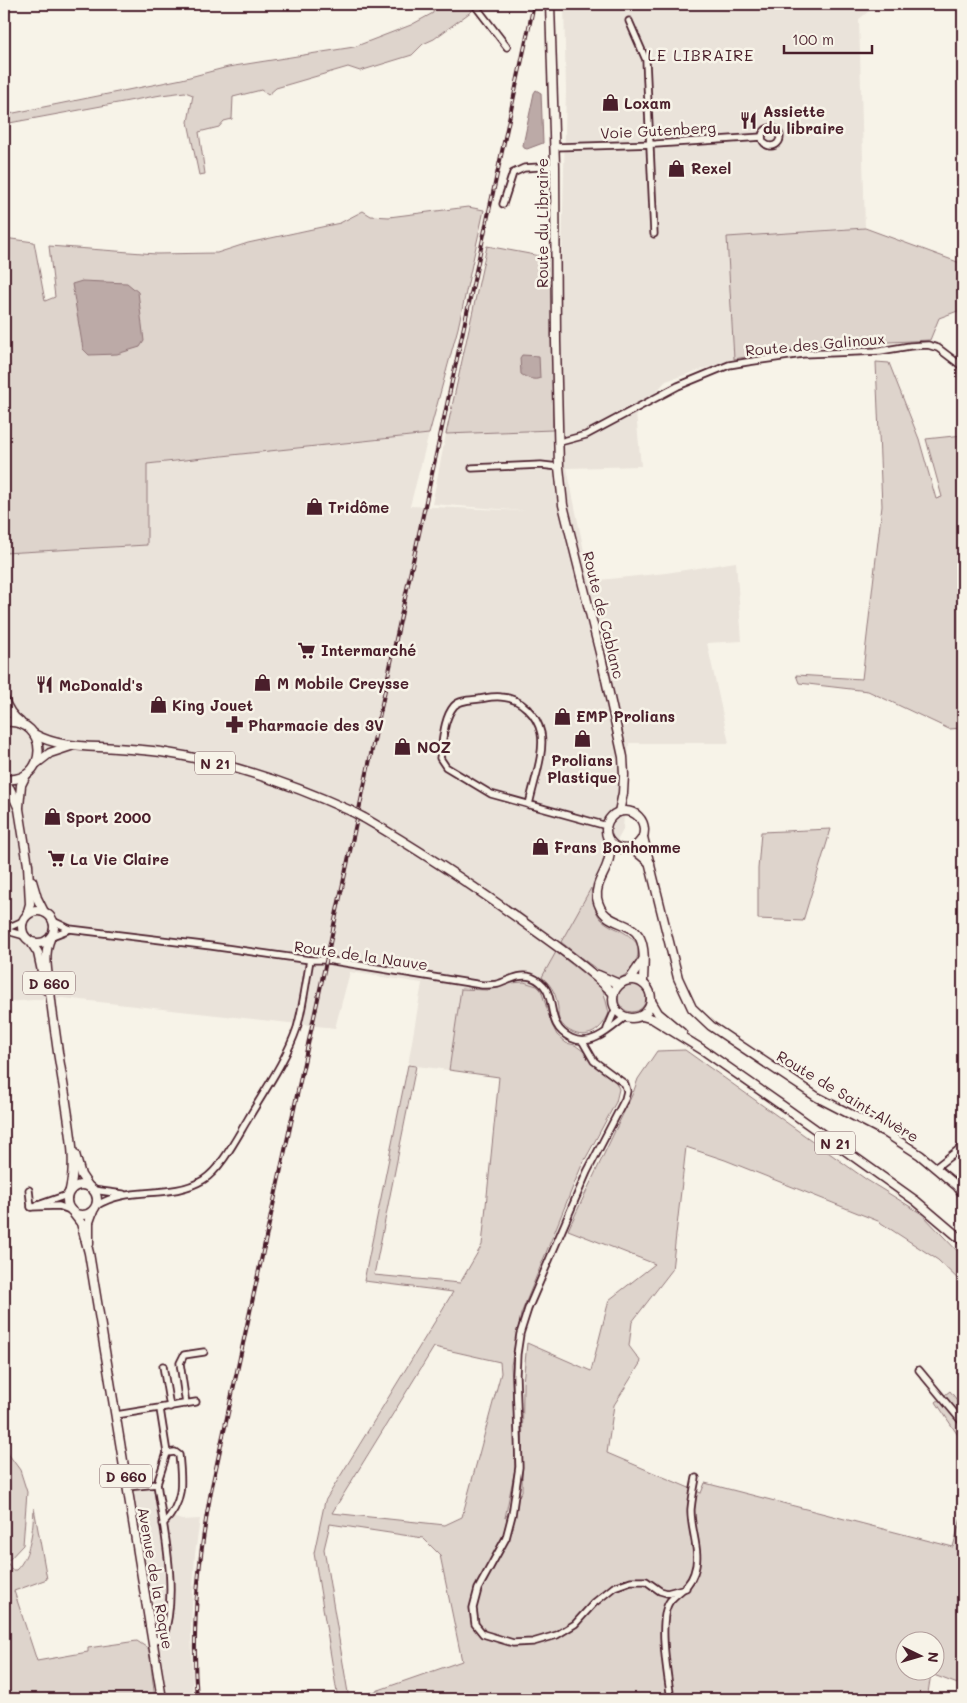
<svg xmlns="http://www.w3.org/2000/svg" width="967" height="1703" font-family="Mali,sans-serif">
<rect width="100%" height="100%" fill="#f7f3e8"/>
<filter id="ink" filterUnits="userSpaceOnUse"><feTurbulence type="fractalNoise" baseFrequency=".02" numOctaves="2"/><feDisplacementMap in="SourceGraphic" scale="10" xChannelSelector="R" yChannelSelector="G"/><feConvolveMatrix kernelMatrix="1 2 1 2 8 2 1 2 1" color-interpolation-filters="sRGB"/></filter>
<g filter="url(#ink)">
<g fill="#eae3da">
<path d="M564,4h314l-19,15 6,209 -138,9 7,122 -68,22 -30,32 5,53 -74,2 23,113 76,-8 70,-11 6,79 -35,2 22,100h-100l-6,87 -89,163 -73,-4 -12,81 -41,-5 14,-82 -72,-11 -15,56 -272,-30 -59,4v-449l143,-8v-81l282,-30 -19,72 116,5 -94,-7 14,-70 107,-4 -2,-172 11,-6 4,-162z"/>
<path d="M131,1481l31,2 4,32 16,5 18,-1 -5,35 -4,71 2,74h-26z"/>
</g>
<g fill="#ded4cc" stroke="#947a7c" fill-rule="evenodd">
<path d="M434,4h34l4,7 -38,28 -11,5 -11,11 -52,16 -12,-4 -72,21 -8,7 -7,-5 -28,7 -1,22 -8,2 -5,6 -20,5 6,42 -6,1 -11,-53 5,-27 -8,-3 -24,3 -157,29v-9l178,-36 46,-12 126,-20 57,-22 22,-12z"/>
<path d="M468,207l16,3 -26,118 -29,106 -282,30v81l-143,8v-315l30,4 11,59 10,-4 -6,-51 107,8 61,-1 31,-10 92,-20 23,-12 8,5 18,1z"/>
<path d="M865,228l98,36v45l-24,9 -9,22 -121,6 -75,13 -7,-122z"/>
<path d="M487,246l64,12 2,172 -107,4z"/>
<path d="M876,362l13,1 30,76 17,60 6,-2 -16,-58 37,-4v35l-2,1 -3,50 2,55 3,1v151l-14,1 -81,-38 -69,-8 -3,-8 66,4 20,-173z"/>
<path d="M831,829l-28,92 -45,-2v-50l3,-37z"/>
<path d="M591,888c2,10 3,24 10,31 13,12 24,9 37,26 1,10 -1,17 -8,25 -3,4 -8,8 -13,8 -14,-1 -44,-27 -56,-36z"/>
<path d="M556,952l47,37 6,24c-7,17 -22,28 -39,18 -4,-2 -9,-7 -11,-12 -1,-3 -1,-8 -1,-11 -2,-14 -5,-21 -16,-31z"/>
<path d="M524,982l13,4 4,4 11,35 5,10 9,8 9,2 8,6 33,31 3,7 -3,13 -35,65 -60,147 -10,51 4,72v32l-10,49 17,-27 1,-108 4,-40 64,28 18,-71 46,-36 -87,-34 65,-137 5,-14 19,-28 28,-1 182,130 55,34 41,43v27l-25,-24 -60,-39 -153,-61 -39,-13 -14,123 -40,52 -3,24 12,16 -27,43 -7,48 94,40 4,-10 248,64 10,-36v175l-32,-12 -4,25h-574l109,-38 -22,-106 -17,-17 -93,-14 -6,25 25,150h-11l-24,-146 11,-52 128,-209 -89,-11 44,-216 8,1 -42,209 86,8 22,-38 17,-168 -50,-7 12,-81 27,1 23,-7zM434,1347l66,15 1,11 -39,144 -17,8 -113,-12zM904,1640h30v30h-30z"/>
<circle cx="632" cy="998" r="14"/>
<path d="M950,1391l13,17v35l-27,-41z"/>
<path d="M4,1448l16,22 7,22 -4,53 -16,17 5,8h4c15,-14 17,-42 18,-62l13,71 -33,12 23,70 51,-9v-4l49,-7 12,8 6,50h-151z"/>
</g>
<g fill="#bcaaa7" stroke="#8e7275">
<path d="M536,90l5,3 2,50 -16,6 -3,-1 -1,-3 11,-52z"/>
<path d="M82,281l45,2 11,9 6,49 -4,6 -23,7 -28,1 -6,-6 -11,-65z"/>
<path d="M522,355l17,1 1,22c-5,3 -14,0 -19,-4l-1,-16z"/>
</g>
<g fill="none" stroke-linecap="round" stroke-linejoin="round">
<defs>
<g id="minor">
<path d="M474,4l33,43"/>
<path d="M629,21l17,39 8,174"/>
<circle cx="771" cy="137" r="9"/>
<path d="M555,147l101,-3 106,-7"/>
<path d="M503,204l10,-31 11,-5 31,-2"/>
<path d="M560,442l26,-7 92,-49 51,-21 18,-3 56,-8 77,-3 30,-5 18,-1 10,3 25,19"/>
<path d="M472,468l69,-3 18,2"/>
<path d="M529,805c4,-21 16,-52 12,-72 -4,-18 -20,-35 -40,-36 -7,-1 -15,1 -22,2 -9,1 -20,1 -25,7 -11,13 -11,36 -14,52l6,9 45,27 116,32"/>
<path d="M53,921l17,8 141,17 99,14h17l155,25c6,0 11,0 16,-1 10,-3 22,-11 33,-7 32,12 9,46 40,61 20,10 39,-9 54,-21"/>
<path d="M5,929l18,-8"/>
<path d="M4,930l21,6"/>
<path d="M52,936l18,-7"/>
<path d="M607,1029l8,-19"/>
<path d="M583,1042l11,19 31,23 2,7 -2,8 -38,73 -59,137 -8,25 -3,20 -1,21 3,92 -7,48 -6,23 -28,51 -5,19 2,16 8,10 30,9 20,-1 24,-7 18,-11 19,-21 20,-16 17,-6h15l14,10 7,2 19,-5"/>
<path d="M935,1168l28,-22"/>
<path d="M29,1190l2,17"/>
<path d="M93,1190l30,4"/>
<path d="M38,1205l29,-10"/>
<path d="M96,1206c32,-21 74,-6 107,-26 18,-11 34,-43 45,-61 17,-29 38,-59 49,-91 6,-21 9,-46 13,-68"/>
<path d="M31,1207l28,-1 11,4"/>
<path d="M163,1366l7,41"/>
<path d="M919,1370l44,53"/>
<path d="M186,1404l-6,-41 4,-8 20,-3"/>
<path d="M116,1415l80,-13"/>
<path d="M127,1487l30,-3 10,-31 -7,-44"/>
<path d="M163,1524c21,-21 19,-41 16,-69l-4,-3 -8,1"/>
<path d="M153,1640l10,-1c16,-47 1,-107 -6,-155"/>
<path d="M671,1699c-3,-21 -14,-81 -1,-98 8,-10 19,-13 24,-28 8,-21 -4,-43 -3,-64 1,-10 3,-21 5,-31"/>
</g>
<g id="major">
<path d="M550,4l5,162 1,176 3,125 4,38 38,152 22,100 1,18 -1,18 -4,19"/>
<path d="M4,699c3,9 8,17 16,23"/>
<path d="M4,722c47,-5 45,63 0,57"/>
<path d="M34,734c25,14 54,12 82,14 15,1 30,2 45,4 67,10 129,31 190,59"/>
<path d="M37,763l13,-10 21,-7"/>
<path d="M4,781l6,8 9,20 9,56 2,39 -3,11"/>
<path d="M19,807l2,-22 5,-10"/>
<circle cx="625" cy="830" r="19"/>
<path d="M364,818c59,34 114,71 169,111 28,20 55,39 80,64"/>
<path d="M643,837l35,141 14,30 19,18 106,71 66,34 37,24 37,31 6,8"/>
<path d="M611,843c-1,6 -1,13 -3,19 -3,12 -13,22 -11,36 6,30 33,20 43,40 6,13 3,30 3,45"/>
<path d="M632,848l18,15"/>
<path d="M32,881l5,17 7,14"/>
<circle cx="38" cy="927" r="16"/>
<path d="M50,939c-7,16 -2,36 0,53 4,35 9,69 15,103 4,31 12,64 5,95"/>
<path d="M31,942l7,11 8,37"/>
<path d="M598,975l21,9"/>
<path d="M630,979l13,-19"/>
<circle cx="632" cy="999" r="19"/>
<path d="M651,1001l7,12 24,20"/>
<path d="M642,1016l11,3 50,31 77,54 136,97 47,40"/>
<path d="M75,1154l6,21 8,12"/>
<circle cx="82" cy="1200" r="15"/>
<path d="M74,1214l7,9 8,30 73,446"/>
<path d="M89,1244v-22l4,-11"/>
</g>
</defs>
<use href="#minor" stroke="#4a1f2b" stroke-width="9"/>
<use href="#major" stroke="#4a1f2b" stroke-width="11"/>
<use href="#minor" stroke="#f7f3e8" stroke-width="5.5"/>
<use href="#major" stroke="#f7f3e8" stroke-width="8"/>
<defs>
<path id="rail" d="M197,1699c-6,-70 1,-139 14,-208l323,-1487"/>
</defs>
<use href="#rail" stroke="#4a1f2b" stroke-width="4"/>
<use href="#rail" stroke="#f7f3e8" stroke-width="2" stroke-dasharray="5.5" stroke-linecap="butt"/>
<defs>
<path id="major-bridge" d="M351,811l13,7"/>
</defs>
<use href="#major-bridge" stroke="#4a1f2b" stroke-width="11" stroke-linecap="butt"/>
<use href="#major-bridge" stroke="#f7f3e8" stroke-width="8"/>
</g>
</g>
<defs>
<symbol id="shop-bare" viewBox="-9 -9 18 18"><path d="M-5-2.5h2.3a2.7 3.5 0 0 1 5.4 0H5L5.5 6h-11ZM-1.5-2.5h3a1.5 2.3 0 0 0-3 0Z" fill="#4a1f2b" stroke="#f7f3e8" stroke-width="2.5" paint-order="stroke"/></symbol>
<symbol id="restaurant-bare" viewBox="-9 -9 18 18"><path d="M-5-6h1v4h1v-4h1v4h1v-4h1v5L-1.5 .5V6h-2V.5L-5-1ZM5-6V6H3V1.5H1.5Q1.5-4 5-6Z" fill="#4a1f2b" stroke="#f7f3e8" stroke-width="2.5" paint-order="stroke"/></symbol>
<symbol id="supermarket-bare" viewBox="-9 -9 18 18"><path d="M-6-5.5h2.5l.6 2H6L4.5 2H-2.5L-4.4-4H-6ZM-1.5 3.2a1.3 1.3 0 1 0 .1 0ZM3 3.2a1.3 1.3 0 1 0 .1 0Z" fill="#4a1f2b" stroke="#f7f3e8" stroke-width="2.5" paint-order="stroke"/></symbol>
<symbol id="pharmacy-bare" viewBox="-9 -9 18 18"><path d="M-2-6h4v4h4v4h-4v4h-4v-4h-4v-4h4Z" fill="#4a1f2b" stroke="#f7f3e8" stroke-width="2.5" paint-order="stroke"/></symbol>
</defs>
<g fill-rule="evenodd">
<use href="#shop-bare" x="598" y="90" width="25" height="25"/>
<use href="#restaurant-bare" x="736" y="108" width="25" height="25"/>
<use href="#shop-bare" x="664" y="156" width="25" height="25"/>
<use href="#shop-bare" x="302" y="494" width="25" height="25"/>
<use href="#supermarket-bare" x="294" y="638" width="25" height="25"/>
<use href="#shop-bare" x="250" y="670" width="25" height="25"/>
<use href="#restaurant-bare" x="32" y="672" width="25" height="25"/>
<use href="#shop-bare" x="146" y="692" width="25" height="25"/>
<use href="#shop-bare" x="550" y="704" width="25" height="25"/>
<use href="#pharmacy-bare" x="222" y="712" width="25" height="25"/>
<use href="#shop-bare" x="570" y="726" width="25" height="25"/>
<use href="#shop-bare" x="390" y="734" width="25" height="25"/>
<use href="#shop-bare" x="40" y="804" width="25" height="25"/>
<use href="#shop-bare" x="528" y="834" width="25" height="25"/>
<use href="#supermarket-bare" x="44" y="846" width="25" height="25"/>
</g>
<g text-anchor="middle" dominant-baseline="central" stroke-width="5" stroke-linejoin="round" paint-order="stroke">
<g fill="#f7f3e8" stroke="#7e5f64" stroke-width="1">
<rect x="195" y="751.5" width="40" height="23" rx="4"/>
<rect x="23" y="971.5" width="52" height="23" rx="4"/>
<rect x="815" y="1131.5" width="40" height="23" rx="4"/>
<rect x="100" y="1464.5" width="52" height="23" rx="4"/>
</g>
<g font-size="14" font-weight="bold" fill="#4a1f2b">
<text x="215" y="763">N 21</text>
<text x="49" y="983">D 660</text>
<text x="835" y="1143">N 21</text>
<text x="126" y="1476">D 660</text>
</g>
<g font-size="15" font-weight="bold" fill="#4a1f2b" stroke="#f7f3e8" text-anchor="start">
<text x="624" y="103">Loxam</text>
<text x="763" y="111">Assiette<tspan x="763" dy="17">du libraire</tspan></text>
<text x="691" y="168">Rexel</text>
<text x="328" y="507">Tridôme</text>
<text x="321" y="650">Intermarché</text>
<text x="277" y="683">M Mobile Creysse</text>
<text x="59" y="685">McDonald's</text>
<text x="172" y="705">King Jouet</text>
<text x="576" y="716">EMP Prolians</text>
<text x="248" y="725">Pharmacie des 3V</text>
<text x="417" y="747">NOZ</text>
<text x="582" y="760" text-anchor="middle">Prolians<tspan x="582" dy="17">Plastique</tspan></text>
<text x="66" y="817">Sport 2000</text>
<text x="554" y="847">Frans Bonhomme</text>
<text x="70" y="859">La Vie Claire</text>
</g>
<g font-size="15" fill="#4a1f2b" stroke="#f7f3e8">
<text transform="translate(658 130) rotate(-3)">Voie Gutenberg</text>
<text transform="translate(542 223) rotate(-90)">Route du Libraire</text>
<text transform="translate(815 344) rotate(-5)">Route des Galinoux</text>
<text transform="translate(604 615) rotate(76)">Route de Cablanc</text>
<text transform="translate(361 955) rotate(8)">Route de la Nauve</text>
<text transform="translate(848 1096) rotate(31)">Route de Saint-Alvère</text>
<text transform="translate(156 1578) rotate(80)">Avenue de la Roque</text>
</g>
<g font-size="16" letter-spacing="1" fill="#4a1f2b" stroke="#f7f3e8">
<text x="701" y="54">LE LIBRAIRE</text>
</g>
</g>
<rect width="967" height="1703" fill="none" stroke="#f7f3e8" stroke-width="20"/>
<rect x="10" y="10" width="947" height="1683" fill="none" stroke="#4a1f2b" stroke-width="2" filter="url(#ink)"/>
<g transform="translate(920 1656) rotate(95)"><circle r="24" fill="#f7f3e8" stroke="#b29e9c"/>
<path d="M0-4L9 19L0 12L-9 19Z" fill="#4a1f2b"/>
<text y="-8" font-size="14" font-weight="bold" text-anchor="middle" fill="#4a1f2b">N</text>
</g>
<path d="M784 45v8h88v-8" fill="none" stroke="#4a1f2b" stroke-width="2.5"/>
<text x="792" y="45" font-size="15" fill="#4a1f2b" stroke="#f7f3e8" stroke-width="4" paint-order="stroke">100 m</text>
</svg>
